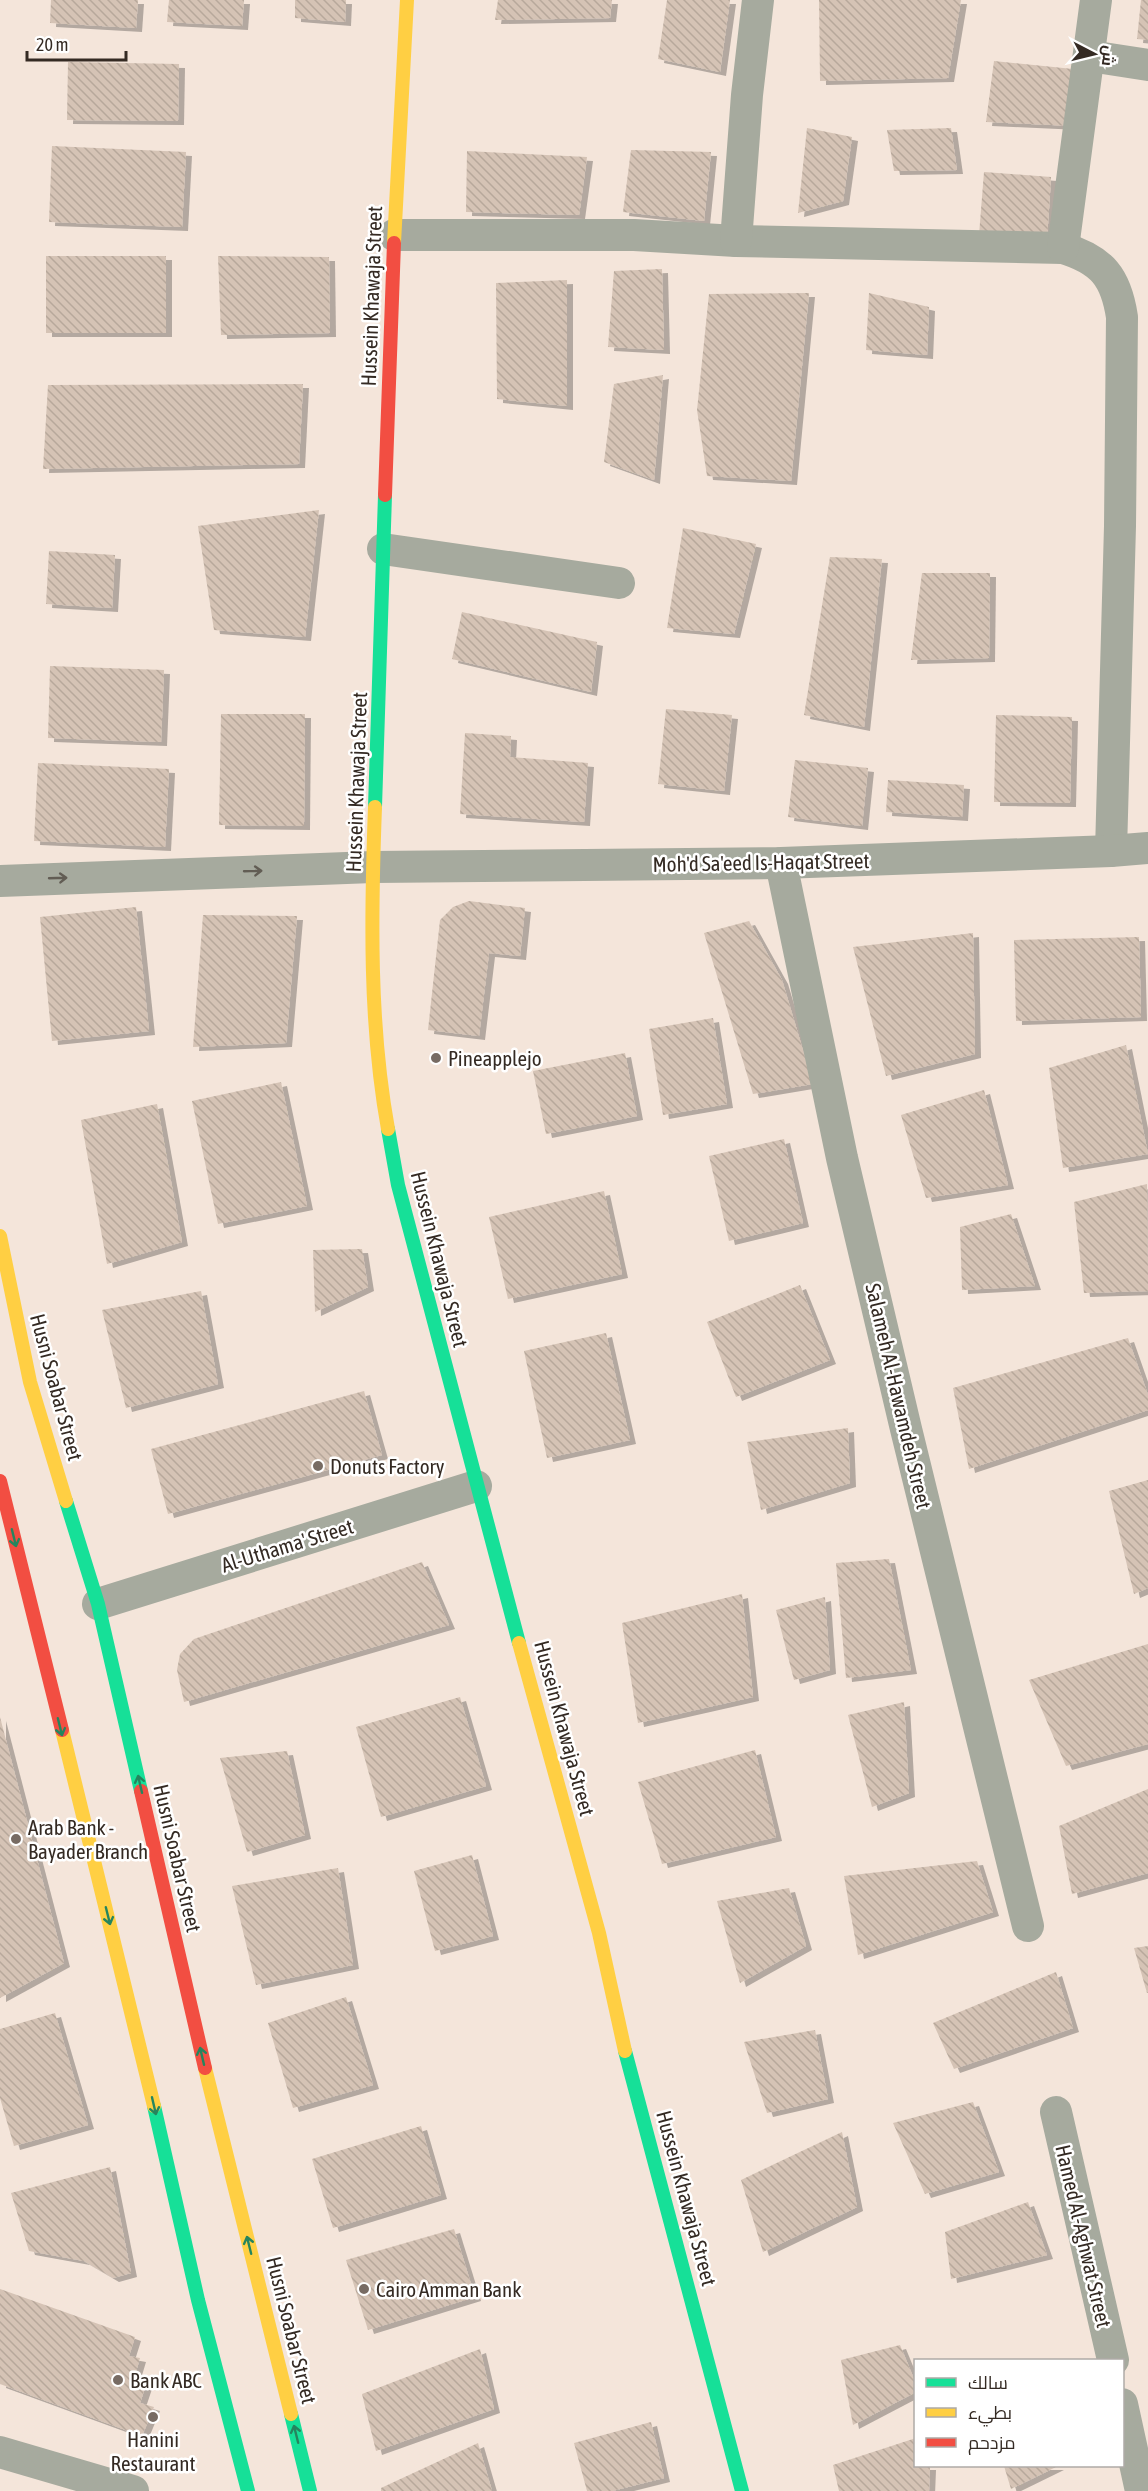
<svg xmlns="http://www.w3.org/2000/svg" width="1148" height="2491" font-family="'Asap Condensed',Cairo,sans-serif">
<defs>
<pattern id="building-back-hatch" width="6" height="6" patternUnits="userSpaceOnUse" patternTransform="scale(1.5)"><rect width="6" height="6" fill="#d5c3b5"/><path d="M-1 5l2 2M0 0l6 6M5-1l2 2" fill="none" stroke="#b7a89b"/></pattern>
<filter id="shadow"><feDropShadow dx="6" dy="4" stdDeviation="0" flood-color="#0004"/></filter>
</defs>
<rect width="100%" height="100%" fill="#f4e5da"/>
<g fill="url(#building-back-hatch)" filter="url(#shadow)">
<path d="M51,0h87l-2,28 -86,-5z"/>
<path d="M169,0h75l-2,26 -75,-4z"/>
<path d="M295,0h51l-1,22 -50,-4z"/>
<path d="M498,0h114l-2,18 -115,2z"/>
<path d="M667,0h63l-10,72 -62,-13z"/>
<path d="M819,0h142l-13,78 -128,3z"/>
<path d="M1141,0h7v40l-11,-1z"/>
<path d="M994,61l89,9 -9,56 -88,-4z"/>
<path d="M68,62l111,2 -1,57 -111,-1z"/>
<path d="M807,128l45,9 -9,64 -45,12z"/>
<path d="M951,128l6,42 -63,1 -7,-41z"/>
<path d="M52,146l134,6 -4,75 -133,-5z"/>
<path d="M631,150l80,2 -7,69 -81,-9z"/>
<path d="M467,151l120,6 -8,58 -113,-3z"/>
<path d="M984,172l67,5 -4,63 -68,-5z"/>
<rect x="46" y="256" width="120" height="77"/>
<path d="M218,256l111,1 1,76 -109,2z"/>
<path d="M662,269l2,81 -56,-3 6,-76z"/>
<path d="M567,280v126l-70,-7 -1,-116z"/>
<path d="M809,293l-18,188 -84,-5 -10,-66 12,-116z"/>
<path d="M869,293l60,14 -2,48 -61,-5z"/>
<path d="M663,375l-9,105 -50,-18 10,-78z"/>
<path d="M303,384l-4,80 -256,5 5,-84z"/>
<path d="M319,510l-14,127 -91,-7 -16,-104z"/>
<path d="M683,528l73,16 -22,90 -67,-6z"/>
<path d="M49,551l66,4 -3,53 -66,-4z"/>
<path d="M830,557l52,2 -18,168 -60,-12z"/>
<path d="M922,573h68l-1,85 -78,2z"/>
<path d="M462,612l135,30 -6,50 -139,-33z"/>
<path d="M50,666l114,4 -3,72 -113,-4z"/>
<path d="M666,709l66,6 -8,76 -66,-7z"/>
<path d="M221,714h84l-1,112 -85,-1z"/>
<path d="M996,715l76,2 -2,86 -76,-1z"/>
<path d="M465,733l46,3 -1,21 78,6 -4,59 -124,-8z"/>
<path d="M795,760l73,8 -6,58 -74,-9z"/>
<path d="M38,763l131,6 -4,78 -131,-6z"/>
<path d="M888,780l76,5 -2,32 -76,-5z"/>
<path d="M469,901l56,7 -5,48 -31,-3 -10,83 -51,-6 12,-110 13,-13z"/>
<path d="M136,907l13,124 -97,10 -12,-124z"/>
<path d="M203,915l94,1 -11,127 -93,4z"/>
<path d="M749,921l33,59 31,104 -60,10 -49,-161z"/>
<path d="M973,933l2,121 -89,22 -33,-129z"/>
<path d="M1139,937l2,80 -125,4 -2,-81z"/>
<path d="M713,1018l14,86 -64,11 -14,-86z"/>
<path d="M1126,1045l22,109 -85,14 -14,-100z"/>
<path d="M625,1053l12,63 -91,18 -13,-63z"/>
<path d="M281,1082l26,124 -89,18 -26,-123z"/>
<path d="M984,1090l24,95 -82,13 -25,-83z"/>
<path d="M157,1104l25,138 -75,22 -26,-144z"/>
<path d="M784,1139l19,84 -74,18 -20,-85z"/>
<path d="M1147,1184l1,107 -64,2 -10,-91z"/>
<path d="M604,1191l18,83 -114,25 -19,-82z"/>
<path d="M1011,1214l24,72 -73,4 -2,-63z"/>
<path d="M362,1249l6,38 -53,25 -2,-62z"/>
<path d="M800,1285l30,75 -94,37 -29,-75z"/>
<path d="M201,1291l17,93 -92,24 -24,-98z"/>
<path d="M606,1333l24,107 -83,18 -23,-107z"/>
<path d="M1128,1338l20,57v15l-179,59 -16,-81z"/>
<path d="M364,1391l18,64 -214,59 -17,-65z"/>
<path d="M848,1428l2,55 -89,27 -14,-68z"/>
<path d="M1148,1480v108l-14,6 -25,-103z"/>
<path d="M889,1559l22,111 -65,8 -10,-115z"/>
<path d="M422,1562l27,63 -265,77 -7,-32 3,-16 14,-15z"/>
<path d="M742,1594l11,103 -115,26 -16,-100z"/>
<path d="M825,1597l5,73 -36,10 -18,-70z"/>
<path d="M1148,1644v100l-82,22 -37,-86z"/>
<path d="M460,1697l26,89 -105,31 -25,-90z"/>
<path d="M904,1702l5,91 -37,14 -24,-92z"/>
<path d="M0,1717l64,246 -64,35z"/>
<path d="M755,1750l21,87 -114,27 -24,-82z"/>
<path d="M287,1751l18,84 -58,17 -27,-94z"/>
<path d="M1148,1789v84l-76,21 -13,-68z"/>
<path d="M472,1855l21,81 -58,15 -21,-80z"/>
<path d="M977,1861l16,51 -135,43 -14,-79z"/>
<path d="M338,1868l15,97 -97,20 -24,-99z"/>
<path d="M789,1888l17,58 -66,37 -23,-82z"/>
<path d="M1148,1946v47h-1l-13,-45z"/>
<path d="M1056,1972l17,56 -119,41 -21,-46z"/>
<path d="M346,1997l27,88 -80,23 -25,-85z"/>
<path d="M55,2013l33,112 -74,21 -14,-48v-69z"/>
<path d="M815,2030l13,69 -61,14 -23,-71z"/>
<path d="M973,2102l26,70 -74,22 -32,-71z"/>
<path d="M421,2126l20,69 -108,33 -21,-69z"/>
<path d="M842,2132l15,75 -94,45 -22,-72z"/>
<path d="M110,2167l21,106 -18,5 -29,-17 -55,-10 -18,-58z"/>
<path d="M1028,2202l19,53 -96,24 -6,-47z"/>
<path d="M454,2229l21,68 -107,33 -22,-70z"/>
<path d="M0,2289l135,48 -6,19 11,2 -6,20 13,4 -7,21 14,4 -12,29 -142,-52z"/>
<path d="M900,2345l16,39v8l-63,33 -12,-65z"/>
<path d="M480,2349l14,60 -118,42 -14,-57z"/>
<path d="M651,2422l13,56 -52,13h-25l-13,-48z"/>
<path d="M916,2438v28h14l-1,25h-90l-6,-26z"/>
<path d="M478,2443l14,48h-111v-3z"/>
<path d="M1004,2466h54l-47,23z"/>
</g>
<g fill="none" stroke-linecap="round" stroke-linejoin="round">
<g stroke="#a6aa9e" stroke-width="32">
<path d="M1090,56l58,9"/>
<path d="M394,235h240l102,6 327,7c39,12 53,29 59,69l-2,209 -9,325"/>
<path d="M736,241l11,-146 11,-95"/>
<path d="M1063,248l33,-248"/>
<path d="M383,549l236,34"/>
<path d="M781,863l61,295 64,271 122,497"/>
<path d="M0,881l373,-14 408,-4 330,-12 37,-3"/>
<path d="M98,1604l378,-118"/>
<path d="M1056,2112l57,248"/>
<path d="M1122,2404l19,87"/>
<path d="M0,2452l133,39"/>
</g>
<g stroke="#16e098" stroke-width="14">
<path d="M375,807l10,-312"/>
<path d="M388,1129l10,56 121,458"/>
<path d="M66,1501l32,103 43,187"/>
<path d="M625,2051l117,440"/>
<path d="M154,2106l44,194 50,191"/>
<path d="M291,2414l19,77"/>
</g>
<g stroke="#ffcf43" stroke-width="14">
<path d="M394,243l13,-243"/>
<path d="M375,807c-4,107 -6,217 13,322"/>
<path d="M0,1236l30,146 36,119"/>
<path d="M519,1643l80,290 26,118"/>
<path d="M62,1730l92,376"/>
<path d="M205,2068l86,346"/>
</g>
<g stroke="#f24e42" stroke-width="14">
<path d="M385,495l9,-252"/>
<path d="M0,1481l62,249"/>
<path d="M141,1791l64,277"/>
</g>
</g>
<defs><path id="oneway-shaft" d="M-6 0H5M1.5-3L5.5 0L1.5 3" fill="none" stroke-width="1.6" stroke-linecap="round" stroke-linejoin="round" transform="scale(1.5)"/></defs>
<g stroke="#625d54">
<use href="#oneway-shaft" transform="translate(253 871) rotate(-2)"/>
<use href="#oneway-shaft" transform="translate(58 878) rotate(-2)"/>
</g>
<g stroke="#25855e">
<use href="#oneway-shaft" transform="translate(14 1538) rotate(76)"/>
<use href="#oneway-shaft" transform="translate(60 1727) rotate(76)"/>
<use href="#oneway-shaft" transform="translate(140 1784) rotate(-103)"/>
<use href="#oneway-shaft" transform="translate(108 1916) rotate(76)"/>
<use href="#oneway-shaft" transform="translate(202 2056) rotate(-103)"/>
<use href="#oneway-shaft" transform="translate(154 2106) rotate(77)"/>
<use href="#oneway-shaft" transform="translate(249 2245) rotate(-104)"/>
<use href="#oneway-shaft" transform="translate(296 2434) rotate(-104)"/>
</g>
<g fill="#776b63" stroke="#fff" stroke-width="2">
<circle cx="436" cy="1058" r="6"/>
<circle cx="318" cy="1466" r="6"/>
<circle cx="16" cy="1839" r="6"/>
<circle cx="364" cy="2289" r="6"/>
<circle cx="118" cy="2380" r="6"/>
<circle cx="153" cy="2417" r="6"/>
</g>
<g text-anchor="middle" dominant-baseline="central" stroke-width="5" stroke-linejoin="round" paint-order="stroke">
<g font-size="21" fill="#342a23" stroke="#fff">
<text transform="translate(371 296) rotate(-88)">Hussein Khawaja Street</text>
<text transform="translate(356 782) rotate(-88)">Hussein Khawaja Street</text>
<text transform="translate(761 862) rotate(-1)">Moh'd Sa'eed Is-Haqat Street</text>
<text transform="translate(440 1259) rotate(76)">Hussein Khawaja Street</text>
<text transform="translate(57 1387) rotate(75)">Husni Soabar Street</text>
<text transform="translate(899 1396) rotate(77)">Salameh Al-Hawamdeh Street</text>
<text transform="translate(287 1545) rotate(-17)">Al-Uthama' Street</text>
<text transform="translate(565 1728) rotate(75)">Hussein Khawaja Street</text>
<text transform="translate(178 1858) rotate(77)">Husni Soabar Street</text>
<text transform="translate(687 2198) rotate(75)">Hussein Khawaja Street</text>
<text transform="translate(1084 2236) rotate(77)">Hamed Al-Aghwat Street</text>
<text transform="translate(292 2330) rotate(76)">Husni Soabar Street</text>
</g>
<g font-size="21" fill="#342a23" stroke="#fff" text-anchor="start">
<text x="448" y="1058">Pineapplejo</text>
<text x="330" y="1466">Donuts Factory</text>
<text x="28" y="1827">Arab Bank -<tspan x="28" dy="24">Bayader Branch</tspan></text>
<text x="376" y="2289">Cairo Amman Bank</text>
<text x="130" y="2380">Bank ABC</text>
<text x="153" y="2439" text-anchor="middle">Hanini<tspan x="153" dy="24">Restaurant</tspan></text>
</g>
</g>
<rect x="914" y="2359" width="210" height="108" fill="#ffffff" stroke="#aeaaa7" stroke-width="1.5"/>
<rect x="926" y="2378" width="30" height="9" fill="#16e098" stroke="#aeaaa7" stroke-width="1.5"/>
<text x="968" y="2389" font-size="18" fill="#342a23">سالك</text>
<rect x="926" y="2408" width="30" height="9" fill="#ffcf43" stroke="#aeaaa7" stroke-width="1.5"/>
<text x="968" y="2419" font-size="18" fill="#342a23">بطيء</text>
<rect x="926" y="2438" width="30" height="9" fill="#f24e42" stroke="#aeaaa7" stroke-width="1.5"/>
<text x="968" y="2449" font-size="18" fill="#342a23">مزدحم</text>
<g transform="translate(1094 54) rotate(97)" stroke="#ffffff" stroke-width="4.5" paint-order="stroke">
<path d="M0-4.5L10 22L0 15L-10 22Z" fill="#342a23"/>
<text y="-9" font-size="16" font-weight="bold" text-anchor="middle" fill="#342a23">ش</text>
</g>
<path d="M27 51v9h99v-9" fill="none" stroke="#342a23" stroke-width="3"/>
<text x="36" y="51" font-size="18" fill="#342a23" stroke="#ffffff" stroke-width="4.5" paint-order="stroke">20 m</text>
</svg>
